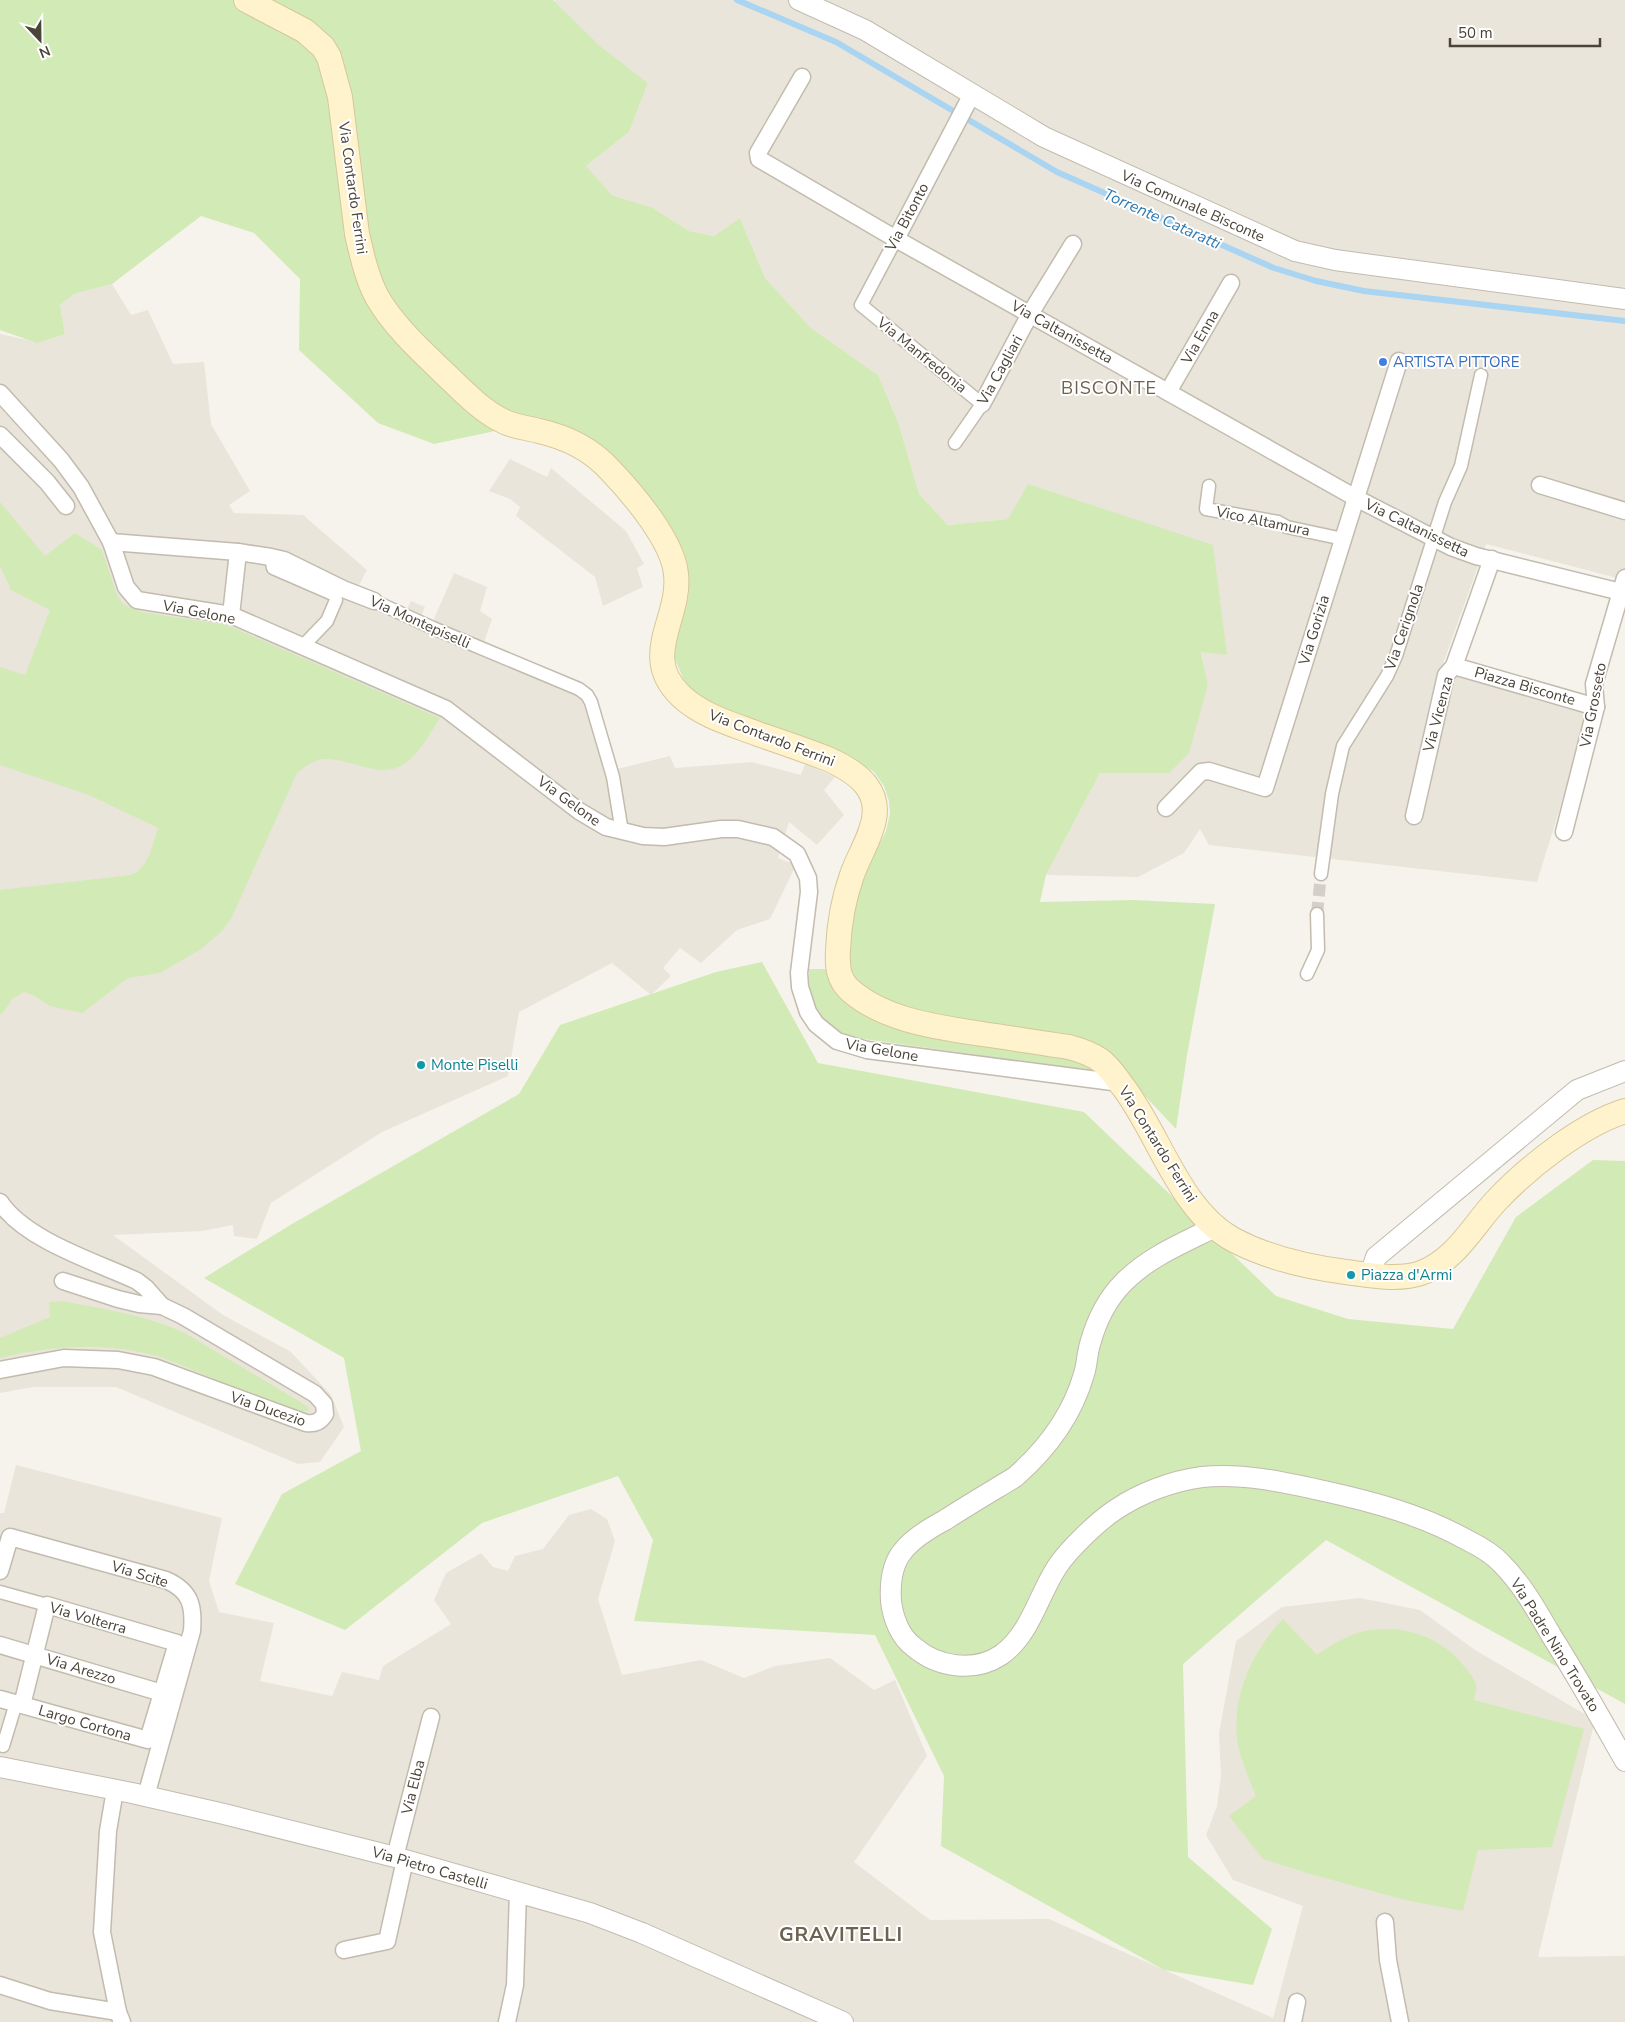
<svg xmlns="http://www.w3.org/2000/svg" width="1625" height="2022" font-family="'Nunito Sans',sans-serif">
<rect width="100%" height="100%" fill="#f6f3ec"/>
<g fill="#eae5da">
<path d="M556,0h1069v580l-139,-36 -46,128 149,42 -52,168 -328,-37 -9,-16 -16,24 -46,24 -92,-2 54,-102h69l39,-89 -7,-33 26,3 -219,-135 -60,6 -29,-31 -21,-72 -20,-47 -67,-47 -46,-50 -25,-60 -26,18 -25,-5 -36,-23 -41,-13 -26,-29 43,-34 19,-49 -47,-35 -47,-47z"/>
<path d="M112,284l19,31 17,-5 25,54 31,-2 7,62 39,67 -21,14 5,8 69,2 64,55 -9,17 49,22 4,-8 14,6 -4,9 12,5 21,-48 33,14 -7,24 12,8 -11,32 90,38 16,12 22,70 61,-15 5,12 77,-6 49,13 4,-11 30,13 -11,13 20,25 -27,30 -28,-23 -11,36 18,7 -26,54 -33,11 -36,33 -21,-15 -17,20 8,8 -20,19 -39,-32 -93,49 -11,64 -126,56 -111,71 -14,36 -23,-3 -1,-11 -31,6 -89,4 110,80 68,37 40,43 13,32 -24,35 -22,2 -182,-77h-83l-33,6v-1059l37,8 28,-8 -5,-29 14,-11z"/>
<path d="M510,459l37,18 4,-9 75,63 18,33 -7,4 6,19 -40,19 -8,-29 -79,-61 4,-9 -10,-8 -21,-8z"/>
<path d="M16,1465l206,53 -13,63 10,31 55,11 -14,58 72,15 10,-24 37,8 4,-14 68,-42 -17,-24 12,-27 35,-20 12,14 15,4 7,-15 28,-7 26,-34 22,-6 16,10 8,22 -17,58 24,76 79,-15 43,18 31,-12 55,-8 44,32 21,-10 32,76 -73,106 76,58 119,-1 224,99 30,-112 -70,-26 -27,-45 11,-29 4,-30 -2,-43 17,-92 46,-34 78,-9 60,12 55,40 120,70 -57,237 87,-1v66h-1625v-509h4z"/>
</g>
<g fill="#d2eab5">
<path d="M0,0h553l48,47 47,36 -19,49 -43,34 26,29 41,13 36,23 25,5 26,-18 25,60 46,50 67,47 20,47 21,72 29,31 60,-6 20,-35 185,61 14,110 -26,-3 7,32 -19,69 -20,20h-69l-54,102 -6,27 93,-2 82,4 -28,151 -11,74 -57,-61 -223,-60 -48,-31 2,-59 14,-43 22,-44 4,-17 -1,-13 -5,-15 -10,-14 -27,-17 -109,-36 -28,-13 -25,-23 -10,-24v-13l2,-12 11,-35 1,-14 -2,-23 -4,-12 -17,-30 -54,-64 -17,-14 -44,-18 -42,4 -75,16 -56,-21 -79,-73 1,-71 -46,-46 -53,-17 -89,68 -38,10 -14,11 5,29 -28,9 -37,-13z"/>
<path d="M0,502l45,54 30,-23 27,17 15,45 6,9 18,8 86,13 213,93c-10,15 -18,32 -32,43 -26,22 -56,-4 -85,-2 -10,1 -18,8 -26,14l-66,146 -10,13 -20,17 -41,24 -32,5 -46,35 -32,-7 -15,-10 -11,-4 -12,7 -9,14 -3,1v-124l131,-15c18,-7 21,-30 27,-47l-69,-33 -89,-30v-98l25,8 25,-65 -39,-20 -11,-24z"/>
<path d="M762,962l56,101 266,49 192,184 72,23 105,10 63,-112 77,-57 32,1v543l-299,-164 -143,124 5,193 84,72 -19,56 -89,-15 -223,-124 3,-70 -69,-141 -241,-14 19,-81 -35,-64 -136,47 -137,107 -110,-46 47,-90 79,-43 -17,-93 -140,-80 88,-54 227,-130 41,-69 156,-53z"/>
<path d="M809,969h18l3,13 7,10 247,72 12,7 -247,-34c-31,-16 -41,-34 -40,-68z"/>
<path d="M62,1301c42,8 84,14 123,32l122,73 2,5c-16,5 -122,-45 -146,-53 -53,-17 -110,-13 -163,0v-20l50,-21 -1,-15z"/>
<path d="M1283,1619l34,36c14,-10 30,-20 48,-24 36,-7 76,5 99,35 4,5 11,13 12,19 1,4 -2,11 -2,15l110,29 -32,118 -74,3 -15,61 -58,-11 -98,-27 -44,-14 -34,-43 27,-20c-7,-17 -14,-33 -18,-51 -8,-46 14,-94 45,-126z"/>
</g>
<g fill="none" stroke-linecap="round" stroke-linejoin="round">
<path stroke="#a9d4f2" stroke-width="6" d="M737,0l99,42 221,130 217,96 42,13 48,10 261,30"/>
<path stroke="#d4d0c8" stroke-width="12" stroke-dasharray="12 6" stroke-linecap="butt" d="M1317,914l4,-40"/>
<defs>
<g id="pedestrian">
<path d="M896,239l-35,66 121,99 -27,39"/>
<path d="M1209,486l-3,23 72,13 9,5 56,12"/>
<path d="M271,557l2,11 62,27 1,5 -9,21 -25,26"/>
<path d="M374,601l59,27 146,61 8,6 4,7 22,75 9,55"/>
<path d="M1321,874l11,-80 11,-48 44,-70 9,-20 49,-154 16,-36 20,-91"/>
<path d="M1307,974l11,-24 -1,-36"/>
<path d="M0,1592l47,13"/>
<path d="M0,1745l3,1 13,-43"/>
</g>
<g id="minor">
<path d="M802,77l-44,76 1,6 137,80 460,259 95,49 25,9 149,37"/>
<path d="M896,239l76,-145"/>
<path d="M1168,392l63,-109"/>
<path d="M0,393l61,67 20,27 30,55 15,45 11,13 94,15 215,94 133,102 27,16 37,9 21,1 57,-8h17l35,8 24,17 11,24 1,14 -10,81 1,14 8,25 8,12 21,17 30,9 253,33"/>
<path d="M982,404l48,-90 43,-70"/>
<path d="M0,435l47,47 19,24"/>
<path d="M1540,485l85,26"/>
<path d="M111,542l127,10 33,5 13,3 59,29 31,12"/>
<path d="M231,615l7,-63"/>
<path d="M1454,666l142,41"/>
<path d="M1166,808l35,-36 8,-1 56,17 134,-427"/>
<path d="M1414,816l32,-141 8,-9 38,-107"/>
<path d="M1564,832l32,-125 -2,-23 31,-106"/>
<path d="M0,1202c25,38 96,60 137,79l9,7 16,18"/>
<path d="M0,1370l64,-12 54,2 36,7 152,56c9,1 14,-1 19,-9l-1,-10 -9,-10 -132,-78 -21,-10 -23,-2 -21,-5 -55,-18"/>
<path d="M0,1571l10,-34 156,43c25,11 28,26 26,51l-46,165"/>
<path d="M0,1645l162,48"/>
<path d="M0,1699l148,41 29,-97 -130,-38 -25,100"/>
<path d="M115,1790l-7,41 -6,101 16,80 4,10"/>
<path d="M395,1857l36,-140"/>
<path d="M1385,1922l3,38 12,62"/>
<path d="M344,1950l43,-9 18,-81"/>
<path d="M0,1985l50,16 68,11"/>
<path d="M507,2022l8,-37 3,-93"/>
<path d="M1293,2022l4,-20"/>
</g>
<g id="tertiary">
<path d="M799,0l66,30 179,107 251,114 40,9 290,39"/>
<path d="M1215,1227c-32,16 -65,29 -91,55 -17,17 -28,40 -34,62 -3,10 -3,21 -6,30 -12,42 -37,75 -69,103 -23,14 -47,28 -70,43 -15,8 -32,18 -42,31 -11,13 -13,34 -12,50 2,17 9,36 23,46 23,20 60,26 87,8 29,-20 37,-59 56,-88 11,-17 40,-45 58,-57 25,-17 57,-29 87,-33 42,-4 81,5 122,14 50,11 98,24 143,49 12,6 25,13 34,23 21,21 35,46 50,72 26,41 50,84 74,126"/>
<path d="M1370,1275l6,-18 201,-167 48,-19"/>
<path d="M0,1767l132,26 92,21 171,43 195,56 52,20 201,89"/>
</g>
<path id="secondary" d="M246,0l59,31 18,16 6,10 11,40 17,137c5,22 10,44 20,63 17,29 41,51 65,74 19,18 39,40 63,51 11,5 23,6 34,9 27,6 52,18 71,39 23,24 63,71 66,104 5,45 -37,82 5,122 21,20 51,28 77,38 23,8 47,16 70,25 31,14 57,33 43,71 -5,16 -14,30 -19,45 -9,25 -13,49 -14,75 -1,16 0,30 13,41 35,30 87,36 131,43 29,4 58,9 87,13 11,3 21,6 31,13 10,7 17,19 24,28 36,48 56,123 110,152 34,18 73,27 112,32 23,3 52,9 75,1 35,-13 51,-46 75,-72 32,-34 85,-76 129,-90"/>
</defs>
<use href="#pedestrian" stroke="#c2bbae" stroke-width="15"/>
<use href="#minor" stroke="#c2bbae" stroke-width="19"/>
<use href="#tertiary" stroke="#c2bbae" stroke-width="22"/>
<use href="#secondary" stroke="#d6c79b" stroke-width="26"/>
<use href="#pedestrian" stroke="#fff" stroke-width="12"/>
<use href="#minor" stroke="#fff" stroke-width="16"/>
<use href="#tertiary" stroke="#fff" stroke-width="20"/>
<use href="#secondary" stroke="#fff3cd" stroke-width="24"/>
</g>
<circle fill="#3f7fe0" stroke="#fff" stroke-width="2" cx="1383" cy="362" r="5"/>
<g fill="#0f9aa8" stroke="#fff" stroke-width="2">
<circle cx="421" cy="1065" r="5"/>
<circle cx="1351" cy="1275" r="5"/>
</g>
<g text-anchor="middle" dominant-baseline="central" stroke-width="4" stroke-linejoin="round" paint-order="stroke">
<g font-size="15" fill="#4b4439" stroke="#fff">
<text transform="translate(353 188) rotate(82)">Via Contardo Ferrini</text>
<text transform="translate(1193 206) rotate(24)">Via Comunale Bisconte</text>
<text transform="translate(907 217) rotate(-62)">Via Bitonto</text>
<text transform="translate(1062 332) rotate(29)">Via Caltanissetta</text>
<text transform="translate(1200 337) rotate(-60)">Via Enna</text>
<text transform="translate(922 355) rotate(39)">Via Manfredonia</text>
<text transform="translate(1000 370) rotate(-61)">Via Cagliari</text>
<text transform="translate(1263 521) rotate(12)">Vico Altamura</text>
<text transform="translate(1417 528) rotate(26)">Via Caltanissetta</text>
<text transform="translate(199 612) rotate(11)">Via Gelone</text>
<text transform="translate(420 622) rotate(24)">Via Montepiselli</text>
<text transform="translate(1404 627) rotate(-71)">Via Cerignola</text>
<text transform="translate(1314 630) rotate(-73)">Via Gorizia</text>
<text transform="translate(1525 686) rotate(16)">Piazza Bisconte</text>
<text transform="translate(1593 705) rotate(-79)">Via Grosseto</text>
<text transform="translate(1438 714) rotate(-75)">Via Vicenza</text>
<text transform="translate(772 738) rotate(21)">Via Contardo Ferrini</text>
<text transform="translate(569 801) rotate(36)">Via Gelone</text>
<text transform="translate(882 1050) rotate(10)">Via Gelone</text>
<text transform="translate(1158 1144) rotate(58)">Via Contardo Ferrini</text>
<text transform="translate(268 1409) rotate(19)">Via Ducezio</text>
<text transform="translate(140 1574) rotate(17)">Via Scite</text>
<text transform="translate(88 1618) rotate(16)">Via Volterra</text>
<text transform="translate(1555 1645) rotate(58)">Via Padre Nino Trovato</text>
<text transform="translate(81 1669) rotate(17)">Via Arezzo</text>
<text transform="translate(85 1723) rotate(16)">Largo Cortona</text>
<text transform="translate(413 1787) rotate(-76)">Via Elba</text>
<text transform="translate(430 1868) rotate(16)">Via Pietro Castelli</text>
</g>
<g font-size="15" fill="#366cbe" stroke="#fff" text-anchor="start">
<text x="1393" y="362">ARTISTA PITTORE</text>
</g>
<g font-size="15" fill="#0d838f" stroke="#fff" text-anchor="start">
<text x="431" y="1065">Monte Piselli</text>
<text x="1361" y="1275">Piazza d'Armi</text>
</g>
<g font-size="16" font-style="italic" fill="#2e7ab2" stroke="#fff">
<text transform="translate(1162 219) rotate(24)">Torrente Cataratti</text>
</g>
<g font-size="18" letter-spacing="1" fill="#6e6250" stroke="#fff">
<text x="1109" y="388">BISCONTE</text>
</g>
<g font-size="20" font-weight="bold" letter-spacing="1" fill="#6e6250" stroke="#fff">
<text x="841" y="1934">GRAVITELLI</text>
</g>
</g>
<g transform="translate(40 40) rotate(158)" stroke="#ffffff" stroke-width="4" paint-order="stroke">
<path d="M0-4L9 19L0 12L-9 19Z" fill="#4b4439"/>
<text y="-8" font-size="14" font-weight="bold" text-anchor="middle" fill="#4b4439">N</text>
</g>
<path d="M1450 38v8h150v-8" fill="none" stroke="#4b4439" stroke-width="2.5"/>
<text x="1458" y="38" font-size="15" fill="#4b4439" stroke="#ffffff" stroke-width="4" paint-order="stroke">50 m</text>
</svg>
